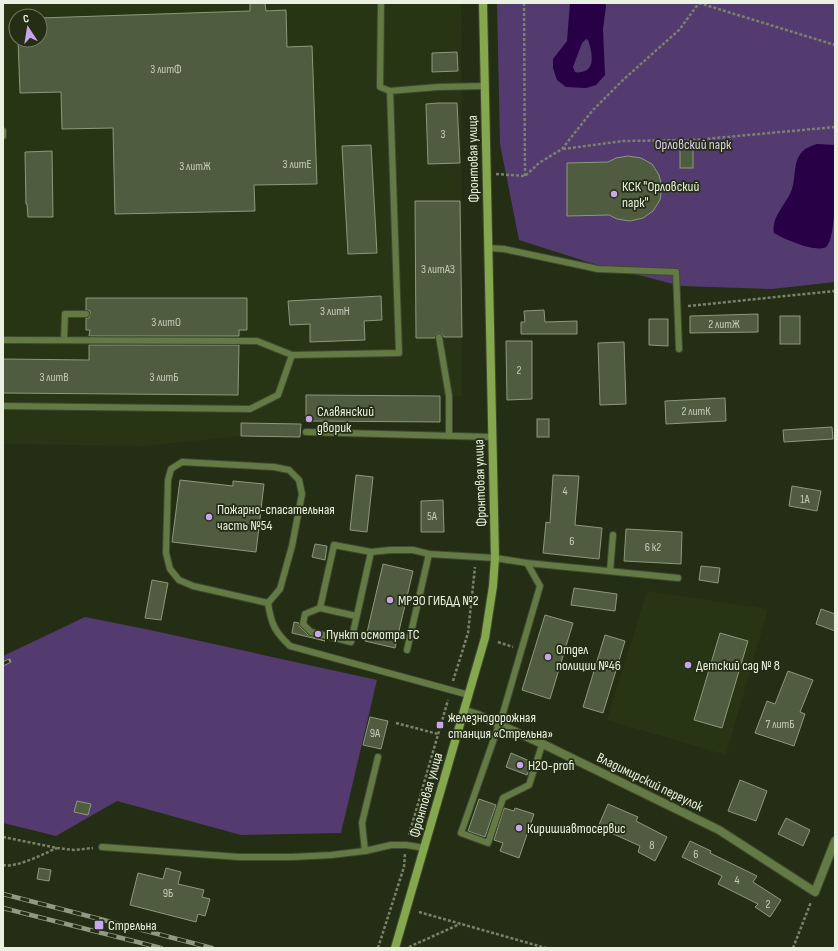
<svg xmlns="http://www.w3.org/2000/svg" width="838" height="951" font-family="'Sofia Sans Condensed',sans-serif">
<rect width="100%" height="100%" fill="#242e14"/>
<g fill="#283514" fill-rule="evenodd">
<path d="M3,3h458l1,393 -156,-1v26l-5,3 -60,-1v13l-97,10 -141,-2zM16,16h24v24h-24z"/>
<path d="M647,591l121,18 -42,146 -119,-35z"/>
</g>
<g fill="#533a6f">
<path d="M497,3h338v279l-63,7 -91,-3 -90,-23 -72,-23 -19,-96z"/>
<path d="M85,617l65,13 227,50 -36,153 -100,2 -124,-34 -61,35 -53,-13v-167z"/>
</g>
<g fill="#280046" fill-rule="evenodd">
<path d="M570,3h35l1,3 -3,23 2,46 -9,10 -10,3 -20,-1 -9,-7 -4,-12v-9l14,-18zM586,39l2,1c3,8 8,27 -3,31 -4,1 -6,2 -10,1l-2,-5 9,-24z"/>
<path d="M817,144l18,1c0,17 3,94 -9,102 -9,6 -43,-8 -52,-14 -3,-17 13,-29 18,-44 4,-12 1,-26 9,-36 4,-5 10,-7 16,-9z"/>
</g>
<g fill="#505c40" stroke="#8c997b">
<path d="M250,3h15l1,8 20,-1 1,37 25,-1 5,138 -63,1 1,26 -140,3 -2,-86 -51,1 -1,-37 -41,1 -2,-53h22v-22l210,-7z"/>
<path d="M457,52l1,19 -26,1v-19z"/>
<path d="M438,103h19l3,60 -32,1 -2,-60z"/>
<rect x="680" y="144" width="13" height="24"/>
<path d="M371,145l6,108 -29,1 -6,-108z"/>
<path d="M52,151l1,66h-25l-1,-13h-1l-1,-52z"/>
<path d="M628,156l13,2 11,6 7,11 3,12 -2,13 -7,11 -10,7 -13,3 -13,-2 -8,-4 -42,1v-53l41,-1 8,-4z"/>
<path d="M415,201h45l2,136h-18l-2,-3 -3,-1 -3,1 -1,4h-19z"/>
<path d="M381,296l1,24 -18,1 1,19 -55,2v-18l-20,1 -2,-24z"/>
<path d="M86,298h161v32h-8v6h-150l1,-6h-4v-12h3l1,-4v-3l-4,-1z"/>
<path d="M544,310l1,12 32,-1v13h-56v-12h4l-1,-11z"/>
<path d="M758,314v18l-68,1v-17z"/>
<rect x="780" y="316" width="20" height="28"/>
<path d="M649,319h19v27l-19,-1z"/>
<path d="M506,341h26v58l-25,1z"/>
<path d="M624,342l2,62 -26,1 -2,-62z"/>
<path d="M89,345h150l-1,50 -235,-2v-34l86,1z"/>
<path d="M306,395l134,1v26l-134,-1z"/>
<path d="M725,398l1,23 -60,3 -1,-23z"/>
<rect x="537" y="419" width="12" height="18"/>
<path d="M241,423l60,1 -1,13 -59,-1z"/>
<path d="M832,427l1,12 -49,3 -1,-12z"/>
<path d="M356,475l17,2 -6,55 -17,-2z"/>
<path d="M553,475l26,1 -4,49 27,3 -3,31 -56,-6 3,-31 4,1z"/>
<path d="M180,480l53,6v-5l31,3 -8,68 -84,-10z"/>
<path d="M792,486l29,5 -4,20 -28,-5z"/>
<path d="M443,500l1,32h-23v-31z"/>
<path d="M626,529l56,3 -1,32 -57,-3z"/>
<path d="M315,544l12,2 -2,14 -13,-3z"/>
<path d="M383,564l30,7 -18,77 -30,-7z"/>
<path d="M701,566l19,2 -2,15 -19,-3z"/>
<path d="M152,580l16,3 -7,37 -16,-2z"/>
<path d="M574,588l43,6 -2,17 -44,-6z"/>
<path d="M821,609l14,5v17l-19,-7z"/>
<path d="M545,615l28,8 -23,76 -28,-9z"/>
<path d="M294,622l5,1 1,4 8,8 17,6 -33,-8z"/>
<path d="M720,633l28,8 -26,87 -28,-8z"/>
<path d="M605,635l20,6 -22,72 -20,-6z"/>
<path d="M788,671l25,9 -13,32 5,2 -11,32 -39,-13 12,-32 8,3z"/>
<path d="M370,717l18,4 -7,28 -18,-4z"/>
<path d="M511,753l21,9 -5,13 -21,-8z"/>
<path d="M740,780l27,11 -11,30 -28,-10z"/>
<path d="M479,799l17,6 -11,32 -17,-6z"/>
<path d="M77,801l14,3 -3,11 -14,-3z"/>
<path d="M608,804l30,13 -2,4 31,16 -12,24 -17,-9 2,-6 -42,-19z"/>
<path d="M504,808l10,3 1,-3 19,6 -15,44 -19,-7 3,-8 -9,-3z"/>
<path d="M786,818l24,12 -7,16 -25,-12z"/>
<path d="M690,841l21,10 -1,2 47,23 -4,6 28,18 -11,17 -15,-10 3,-3 -40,-20 4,-8 -40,-19z"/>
<path d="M39,868l12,2 -2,11 -12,-2z"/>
<path d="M166,868l15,4 -3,12 26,6 -2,7 8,2 -5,17 -7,-2 -2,8 -66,-17 8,-32 25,6z"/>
</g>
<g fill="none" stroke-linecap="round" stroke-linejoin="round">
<defs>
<g id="lane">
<path d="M381,3l-1,84 10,4"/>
<path d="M3,136v-5"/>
<path d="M488,248l16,1 94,20 78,3 3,77"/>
<path d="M439,337l10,59v40"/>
<path d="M3,340l254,1 35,14 107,-2 -9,-262 48,-4 47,-1"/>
<path d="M64,340l1,-26h21"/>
<path d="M3,406l247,3 28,-14 14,-40"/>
<path d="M306,432l186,5"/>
<path d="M527,563l13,23 -37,127 -42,120 27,10 15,-45 26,-13 13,-40"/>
<path d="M610,571l3,-36"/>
<path d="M268,603l-75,-17 -14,-6 -9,-11 -4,-16 2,-73 3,-11 11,-7 92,5 15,3 10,10 3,14 -10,52 -12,43 -12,14c3,21 7,29 22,43l179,49"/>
<path d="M320,608l14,-63 37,7 19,-2h23l16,4 66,4 32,5 151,15"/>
<path d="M356,616l-36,-8 -15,6 -2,10 8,8 40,10 20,-90"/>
<path d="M407,650l22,-96"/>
<path d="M102,847l137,10h53l39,-2 34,-4 26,-6h15l19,3"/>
<path d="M365,851l-3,-28 16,-66"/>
</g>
<path id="street" d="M465,711l13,4 69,31 172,84 96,62 20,-51"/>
<path id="secondary" d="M395,948l90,-310 8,-52 2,-28 -12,-555"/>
</defs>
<use href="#lane" stroke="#404931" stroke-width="8"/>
<use href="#street" stroke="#404931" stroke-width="10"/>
<use href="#secondary" stroke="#404931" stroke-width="10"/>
<g stroke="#7a826d" stroke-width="2.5" stroke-dasharray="3 2" stroke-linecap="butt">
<path d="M524,3l1,173"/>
<path d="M699,3l136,42"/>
<path d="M563,149l60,-8 71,-1 141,-13"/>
<path d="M496,174l29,2 14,-13 23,-14 30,-38 31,-31 56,-50 20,-27"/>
<path d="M688,306l147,-15"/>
<path d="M498,642l15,5"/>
<path d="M453,681l15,-48 7,-66"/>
<path d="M396,723l42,11"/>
<path d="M409,835l39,-135"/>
<path d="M3,837l54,11 17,2 19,-2"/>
<path d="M3,865c14,3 40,-11 54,-17"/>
<path d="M419,912l127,36"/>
<path d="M409,947l51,-23"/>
<path d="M378,948l26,-81 1,-13"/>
<path d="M793,948l18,-46"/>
</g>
<use href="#lane" stroke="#647a44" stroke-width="6"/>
<use href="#street" stroke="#647a44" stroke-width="8"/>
<use href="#secondary" stroke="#85a74e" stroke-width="8"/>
<defs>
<g id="rail">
<path d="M3,664l6,-3"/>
<path d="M3,894l209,54"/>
<path d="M3,908l158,40"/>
</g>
</defs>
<use href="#rail" stroke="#909984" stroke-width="4.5"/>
<use href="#rail" stroke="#242e14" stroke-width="3" stroke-dasharray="9" stroke-linecap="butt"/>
</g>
<g fill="#c7a6ef" stroke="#242e14" stroke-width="1.5">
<circle cx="614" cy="194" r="4"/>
<circle cx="309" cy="419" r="4"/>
<circle cx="209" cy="517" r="4"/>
<circle cx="390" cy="600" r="4"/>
<circle cx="318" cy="634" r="4"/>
<circle cx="548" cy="657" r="4"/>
<circle cx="688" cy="665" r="4"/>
<rect x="436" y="721" width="8" height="8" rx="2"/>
<circle cx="520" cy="765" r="4"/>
<circle cx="519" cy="828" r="4"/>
<rect x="94" y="920" width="10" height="10" rx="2"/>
</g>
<g text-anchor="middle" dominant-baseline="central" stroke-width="3.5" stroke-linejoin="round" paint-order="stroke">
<g font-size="12" fill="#c4ccb9">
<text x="166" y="69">3 литФ</text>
<text x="443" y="134">3</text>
<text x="297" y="164">3 литЕ</text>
<text x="195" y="166">3 литЖ</text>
<text x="438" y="269">3 литАЗ</text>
<text x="335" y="311">3 литН</text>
<text x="166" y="322">3 литО</text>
<text x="724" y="324">2 литЖ</text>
<text x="519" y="370">2</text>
<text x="54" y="377">3 литВ</text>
<text x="164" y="377">3 литБ</text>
<text x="696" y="411">2 литК</text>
<text x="565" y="491">4</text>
<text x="805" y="499">1А</text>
<text x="432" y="516">5А</text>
<text x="572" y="541">6</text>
<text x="653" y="547">6 к2</text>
<text x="780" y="724">7 литБ</text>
<text x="375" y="733">9А</text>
<text x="652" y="845">8</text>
<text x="696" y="854">6</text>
<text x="737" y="880">4</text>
<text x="168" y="893">9Б</text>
<text x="768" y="904">2</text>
</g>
<g font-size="14" fill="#dccaf4" stroke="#242e14">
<text x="693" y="144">Орловский парк</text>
</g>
<g font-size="14" fill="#eaf1e1" stroke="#242e14">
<text transform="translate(473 159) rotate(-91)">Фронтовая улица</text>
<text transform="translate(480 483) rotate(-92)">Фронтовая улица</text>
<text transform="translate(650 782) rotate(26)">Владимирский переулок</text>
<text transform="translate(426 795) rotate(-74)">Фронтовая улица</text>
</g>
<g font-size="14" fill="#eaf1e1" stroke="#242e14" text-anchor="start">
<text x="622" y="186">КСК "Орловский<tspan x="622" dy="16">парк"</tspan></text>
<text x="317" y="411">Славянский<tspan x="317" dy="16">дворик</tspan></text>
<text x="217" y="509">Пожарно-спасательная<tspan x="217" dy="16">часть №54</tspan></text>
<text x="398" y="600">МРЭО ГИБДД №2</text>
<text x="326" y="634">Пункт осмотра ТС</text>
<text x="556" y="649">Отдел<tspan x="556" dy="16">полиции №46</tspan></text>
<text x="696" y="665">Детский сад № 8</text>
<text x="448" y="717">железнодорожная<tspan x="448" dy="16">станция «Стрельна»</tspan></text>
<text x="528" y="765">H2O-profi</text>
<text x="527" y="828">Киришиавтосервис</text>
<text x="108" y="925">Стрельна</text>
</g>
</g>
<rect width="838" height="951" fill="none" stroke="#eaf1e1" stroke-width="8"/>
<g transform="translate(28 28) rotate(348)"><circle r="19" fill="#242e14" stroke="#737c66"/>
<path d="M0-3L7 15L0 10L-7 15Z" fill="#c7a6ef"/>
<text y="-6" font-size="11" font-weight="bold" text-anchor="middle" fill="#eaf1e1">С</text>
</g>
</svg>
